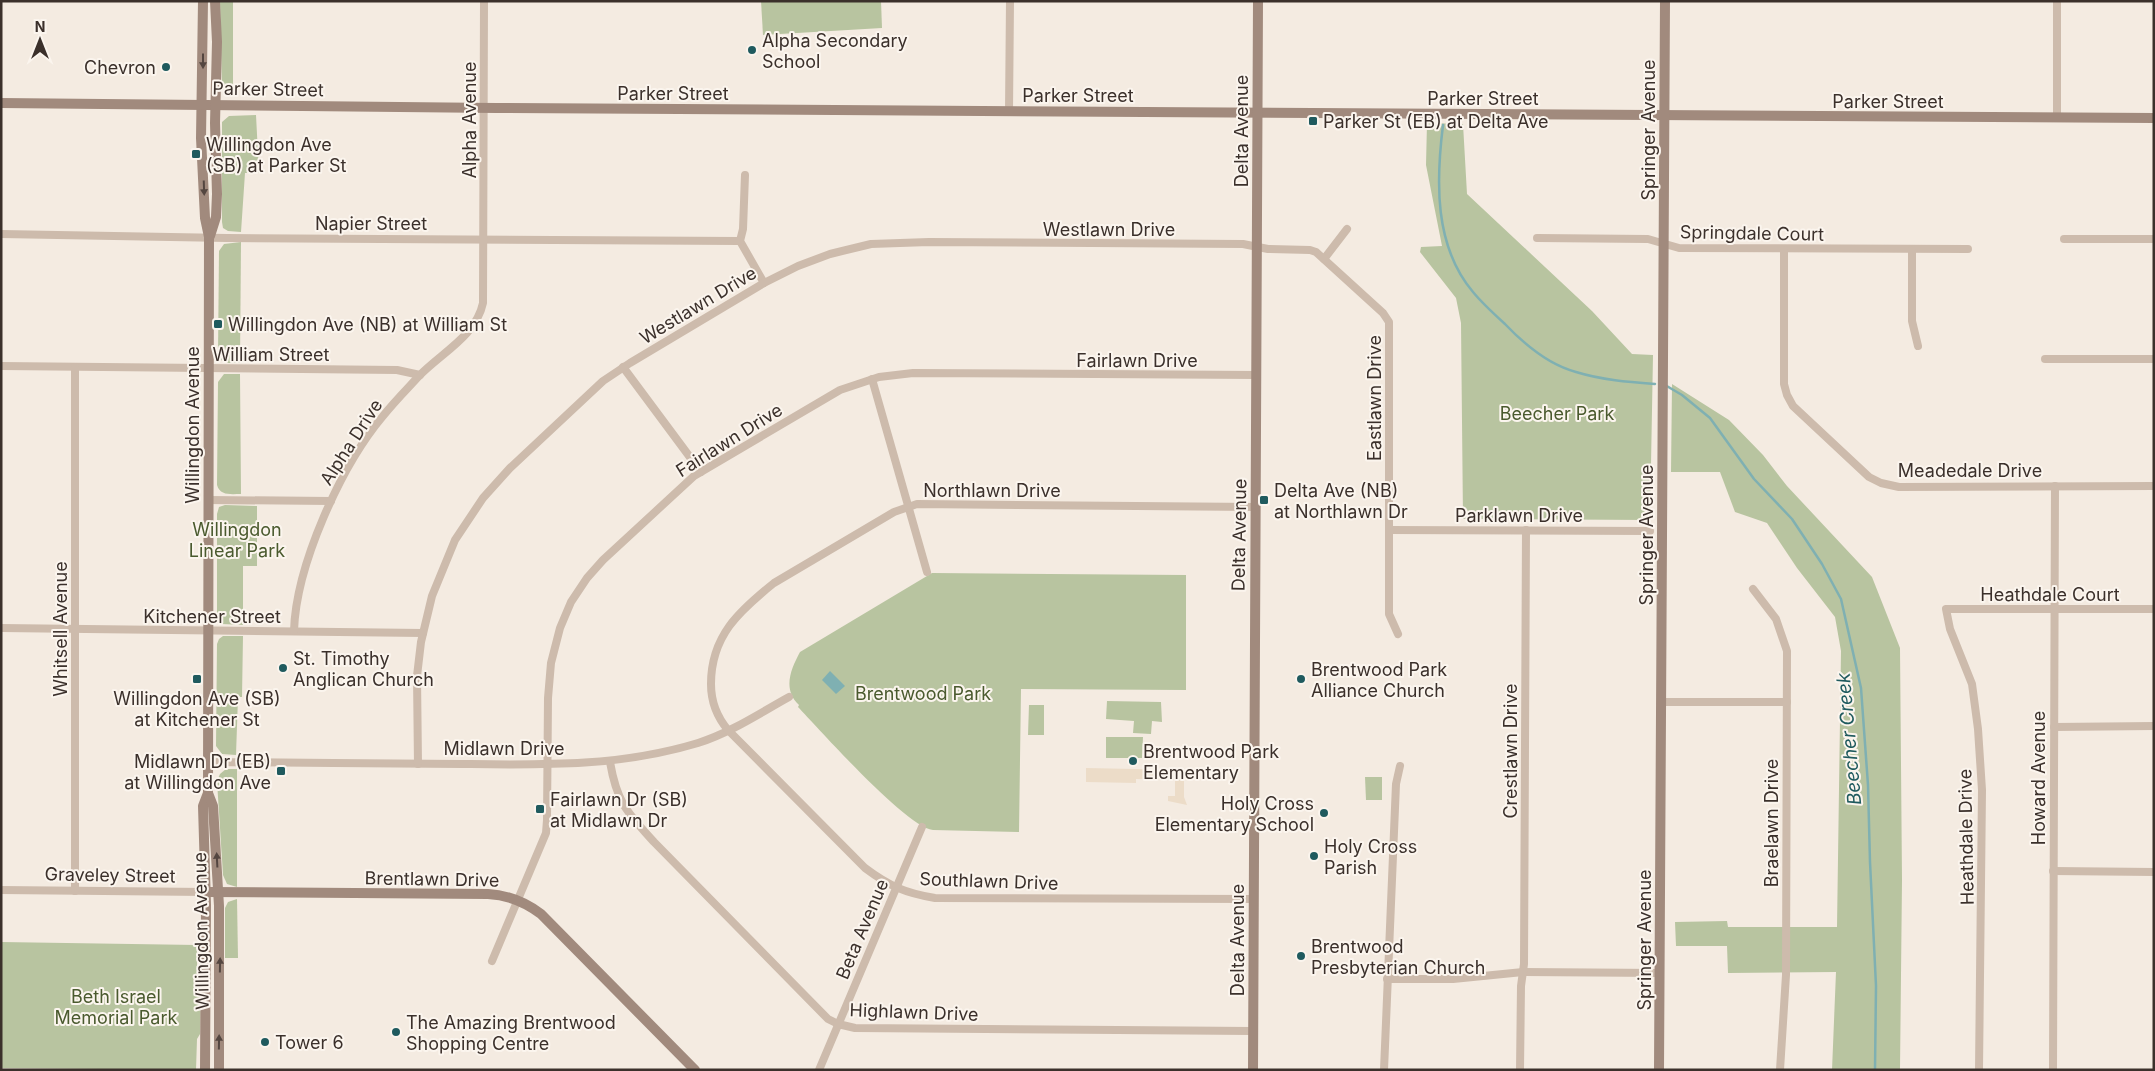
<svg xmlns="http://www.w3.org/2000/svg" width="2155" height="1071" font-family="Inter,sans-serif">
<rect width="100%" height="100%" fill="#f4ebe1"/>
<g fill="#b8c4a0">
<path d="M220,1h13v96l-9,-4 -2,-6z"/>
<path d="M761,1h120l1,27 -119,7z"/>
<path d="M256,115l3,58h-14l-4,59 -13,-1 -5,-3 -1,-6v-100l7,-6z"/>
<path d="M1427,123l36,1 4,70 125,117 40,43 21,1 -3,165 -187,-1 -2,-196 -5,-25 -36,-46 1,-5 21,-1 -16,-81z"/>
<path d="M241,242l-1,121h-14l-5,-3 -3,-6 1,-103 5,-7z"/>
<path d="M224,374h16l1,120c-10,0 -21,2 -24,-9l1,-103z"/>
<path d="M1672,384l57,36 34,35 24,31 85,91 28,71 2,232 -2,190h-68l4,-98 -108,1 -1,-27h-51l-1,-24 52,-1 1,6h109l4,-276 -6,-34 -38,-49 -30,-45 -32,-11 -15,-40h-49z"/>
<path d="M225,505l32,1v60h-14v59l-21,-1 -5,-6v-104l2,-7z"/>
<path d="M932,573l254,2v115l-165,-1 -2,143 -86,-2c-27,-3 -112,-99 -135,-123l1,-2c-17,-16 -8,-36 1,-53z"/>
<path d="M223,636h20l-1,61h-4l-2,58 -14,-1 -6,-8 1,-102 2,-5z"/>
<path d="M1107,701l54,1 1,20 -10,-1 -1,13 -18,-1 1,-12 -28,-2z"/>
<path d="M1029,705h15v30h-16z"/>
<path d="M1106,737h37l-1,21h-36z"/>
<path d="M226,769h11v118l-10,-3 -4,-9 -6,-94 3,-7z"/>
<path d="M1365,777h17v23h-16z"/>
<path d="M237,899l1,59h-13v-50l3,-6z"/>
<path d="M1,942l196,3v41l4,7 -1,41 -3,5 -1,31 -195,-2z"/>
</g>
<path fill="#ecdcc8" d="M1086,768l98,2v27l3,8 -19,-4v-5h7v-16l-39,-1v4l-50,-1z"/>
<path fill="#7fb0b2" d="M830,671l15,15 -9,8 -14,-14z"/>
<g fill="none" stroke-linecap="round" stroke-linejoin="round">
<g stroke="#7fb0b2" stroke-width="2.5">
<path d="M1443,125c-7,56 -9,121 30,167 9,11 21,22 32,32 19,20 44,41 71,48 26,8 52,10 79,12"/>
<path d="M1665,385l17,10 28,23 44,61 38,40 30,45 19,35 20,89 7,97 2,77 6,124 -1,84"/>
</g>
<g stroke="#cdbbac" stroke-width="8">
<path d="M1009,111l1,-110"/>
<path d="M2057,118v-117"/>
<path d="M745,175l-2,54 -3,12 24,42"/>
<path d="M1,234l226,4 513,3"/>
<path d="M1537,238l111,1 31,9 289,1"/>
<path d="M2064,239h90"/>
<path d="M1784,250v134l3,11 6,11 76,71 12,6 18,4 255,-1"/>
<path d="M1912,250v71l6,25"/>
<path d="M1324,259l23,-30"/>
<path d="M2045,359h109"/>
<path d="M1,366l396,4 23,5"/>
<path d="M623,367l78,105"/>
<path d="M872,379l55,193"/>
<path d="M208,500l123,1"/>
<path d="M1389,530l261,1"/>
<path d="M1753,589l23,30 11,32 -1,324 -6,95"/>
<path d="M1,628l422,5"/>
<path d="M294,631c2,-66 47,-165 89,-215 11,-14 24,-27 36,-40 22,-23 57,-40 64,-73l1,-302"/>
<path d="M1661,702h126"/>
<path d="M2054,727l100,-1"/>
<path d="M207,762c85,0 169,2 254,2 81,1 158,3 237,-21 32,-10 62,-30 91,-46"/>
<path d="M610,762c7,41 17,50 44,80l174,177 10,5 17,4 397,3"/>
<path d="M418,764l-1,-88 4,-34 11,-46 23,-56 28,-42 27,-30 93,-87 27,-18 134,-80 34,-17 32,-12 41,-10 58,-2 314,2 25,5 42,1 6,2 67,61 6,9v292l9,20"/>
<path d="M2053,871l101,1"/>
<path d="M1,890l205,2"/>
<path d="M75,891v-524"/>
<path d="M1253,899l-318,-1c-30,-5 -46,-12 -70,-30l-137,-138c-11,-13 -17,-29 -17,-46 0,-48 28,-73 63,-101l120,-71 23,-8 339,3"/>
<path d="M492,961l54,-128 1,-13 1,-122 3,-35 9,-35 11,-26 16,-24 16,-18 91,-84 146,-86 39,-13 34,-4 343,2"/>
<path d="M1387,979h66l70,-7 137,1"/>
<path d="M819,1070l103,-243"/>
<path d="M1384,1070l12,-286 4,-18"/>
<path d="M1520,1070l1,-84 3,-22 2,-434"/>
<path d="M1979,1070l3,-280 -4,-61 -6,-45 -22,-55 -4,-20h208"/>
<path d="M2053,1070l2,-584"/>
</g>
<g stroke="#a18a7d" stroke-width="10">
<path d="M203,1l-2,137 4,80 4,19 -1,556 -5,13 3,99 -1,165"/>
<path d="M1,103l495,5 1658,10"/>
<path d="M210,236l6,-19 1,-23 -2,-71 2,-81 -2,-41"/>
<path d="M208,793l5,13 6,100v164"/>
<path d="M206,892l282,2c20,1 37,8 53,20l154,156"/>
<path d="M1253,1070l5,-1069"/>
<path d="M1659,1070l6,-1069"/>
</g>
</g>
<defs><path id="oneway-solid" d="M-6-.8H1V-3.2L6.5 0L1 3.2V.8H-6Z" transform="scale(1.25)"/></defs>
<g fill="#544640">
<use href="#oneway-solid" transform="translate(203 61) rotate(90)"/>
<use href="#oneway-solid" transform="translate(204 188) rotate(88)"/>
<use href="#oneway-solid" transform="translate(217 860) rotate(-93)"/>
<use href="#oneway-solid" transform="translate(220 965) rotate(-89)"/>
<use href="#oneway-solid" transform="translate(219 1042) rotate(-89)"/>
</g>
<g fill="#1f5a5e" stroke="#fbf5ee" stroke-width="2">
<circle cx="752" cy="50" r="5"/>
<circle cx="166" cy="67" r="5"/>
<rect x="1308" y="116" width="10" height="10" rx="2.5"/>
<rect x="191" y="149" width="10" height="10" rx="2.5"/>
<rect x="213" y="319" width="10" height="10" rx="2.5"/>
<rect x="1259" y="495" width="10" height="10" rx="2.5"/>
<circle cx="283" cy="668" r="5"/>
<rect x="192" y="674" width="10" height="10" rx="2.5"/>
<circle cx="1301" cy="679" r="5"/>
<circle cx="1133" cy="761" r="5"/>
<rect x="276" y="766" width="10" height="10" rx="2.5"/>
<rect x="535" y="804" width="10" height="10" rx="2.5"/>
<circle cx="1324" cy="813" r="5"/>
<circle cx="1314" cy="856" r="5"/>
<circle cx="1301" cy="956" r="5"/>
<circle cx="396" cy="1032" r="5"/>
<circle cx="265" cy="1042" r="5"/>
</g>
<g text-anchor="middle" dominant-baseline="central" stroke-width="4" stroke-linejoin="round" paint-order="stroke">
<g font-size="18" fill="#3b302b" stroke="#fbf5ee" text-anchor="start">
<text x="762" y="40">Alpha Secondary<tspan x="762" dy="21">School</tspan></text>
<text x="156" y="67" text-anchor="end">Chevron</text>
<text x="1323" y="121">Parker St (EB) at Delta Ave</text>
<text x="206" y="144">Willingdon Ave<tspan x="206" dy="21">(SB) at Parker St</tspan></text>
<text x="228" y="324">Willingdon Ave (NB) at William St</text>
<text x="1274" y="490">Delta Ave (NB)<tspan x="1274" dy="21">at Northlawn Dr</tspan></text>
<text x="293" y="658">St. Timothy<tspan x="293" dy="21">Anglican Church</tspan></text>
<text x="1311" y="669">Brentwood Park<tspan x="1311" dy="21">Alliance Church</tspan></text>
<text x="197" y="698" text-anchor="middle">Willingdon Ave (SB)<tspan x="197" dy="21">at Kitchener St</tspan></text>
<text x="1143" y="751">Brentwood Park<tspan x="1143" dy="21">Elementary</tspan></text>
<text x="271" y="761" text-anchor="end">Midlawn Dr (EB)<tspan x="271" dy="21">at Willingdon Ave</tspan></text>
<text x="550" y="799">Fairlawn Dr (SB)<tspan x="550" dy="21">at Midlawn Dr</tspan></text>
<text x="1314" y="803" text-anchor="end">Holy Cross<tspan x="1314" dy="21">Elementary School</tspan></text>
<text x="1324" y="846">Holy Cross<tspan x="1324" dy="21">Parish</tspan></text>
<text x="1311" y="946">Brentwood<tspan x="1311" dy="21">Presbyterian Church</tspan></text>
<text x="406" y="1022">The Amazing Brentwood<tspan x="406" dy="21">Shopping Centre</tspan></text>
<text x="275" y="1042">Tower 6</text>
</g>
<g font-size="18" fill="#3b302b" stroke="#fbf5ee">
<text transform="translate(268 89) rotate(1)">Parker Street</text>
<text x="673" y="93">Parker Street</text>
<text x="1078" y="95">Parker Street</text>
<text x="1483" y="98">Parker Street</text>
<text x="1888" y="101">Parker Street</text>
<text transform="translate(469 120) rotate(-90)">Alpha Avenue</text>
<text transform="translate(1648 130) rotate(-90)">Springer Avenue</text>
<text transform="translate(1241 131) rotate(-90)">Delta Avenue</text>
<text x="371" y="223">Napier Street</text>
<text x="1109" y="229">Westlawn Drive</text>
<text transform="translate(1752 233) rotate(1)">Springdale Court</text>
<text transform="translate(698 305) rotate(-31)">Westlawn Drive</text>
<text x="271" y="354">William Street</text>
<text x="1137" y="360">Fairlawn Drive</text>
<text transform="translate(1374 398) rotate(-90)">Eastlawn Drive</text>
<text transform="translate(192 425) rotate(-90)">Willingdon Avenue</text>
<text transform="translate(729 440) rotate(-32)">Fairlawn Drive</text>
<text transform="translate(351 442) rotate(-57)">Alpha Drive</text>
<text x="1970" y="470">Meadedale Drive</text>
<text x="992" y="490">Northlawn Drive</text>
<text x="1519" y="515">Parklawn Drive</text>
<text transform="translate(1239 535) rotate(-89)">Delta Avenue</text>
<text transform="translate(1646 535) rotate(-90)">Springer Avenue</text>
<text x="2050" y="594">Heathdale Court</text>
<text x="212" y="616">Kitchener Street</text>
<text transform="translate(60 629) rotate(-90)">Whitsell Avenue</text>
<text x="504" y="748">Midlawn Drive</text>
<text transform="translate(1510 751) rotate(-90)">Crestlawn Drive</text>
<text transform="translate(2038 778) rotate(-90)">Howard Avenue</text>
<text transform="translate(1771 823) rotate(-90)">Braelawn Drive</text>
<text transform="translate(1966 837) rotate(-91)">Heathdale Drive</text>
<text transform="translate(110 875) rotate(1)">Graveley Street</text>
<text transform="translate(432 879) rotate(1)">Brentlawn Drive</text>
<text transform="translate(989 881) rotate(2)">Southlawn Drive</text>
<text transform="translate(862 929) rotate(-67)">Beta Avenue</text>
<text transform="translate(201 931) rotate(-91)">Willingdon Avenue</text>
<text transform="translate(1237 940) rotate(-90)">Delta Avenue</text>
<text transform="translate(1644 940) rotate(-90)">Springer Avenue</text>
<text transform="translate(914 1012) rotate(2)">Highlawn Drive</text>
</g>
<g font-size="18" fill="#4a5a2e" stroke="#fbf5ee">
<text x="1557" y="413">Beecher Park</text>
<text x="237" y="529">Willingdon<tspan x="237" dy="21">Linear Park</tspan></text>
<text x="923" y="693">Brentwood Park</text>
<text x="116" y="996">Beth Israel<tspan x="116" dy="21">Memorial Park</tspan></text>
</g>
<g font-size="19" font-style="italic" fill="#1f5a5e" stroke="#fbf5ee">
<text transform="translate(1849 739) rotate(-95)">Beecher Creek</text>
</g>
</g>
<rect width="2155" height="1071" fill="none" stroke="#3b302b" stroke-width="5"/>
<g transform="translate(40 40)" stroke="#fbf5ee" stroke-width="4" paint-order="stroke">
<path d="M0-4L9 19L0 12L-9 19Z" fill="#3b302b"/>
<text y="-8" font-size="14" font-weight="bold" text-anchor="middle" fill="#3b302b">N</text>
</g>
</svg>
